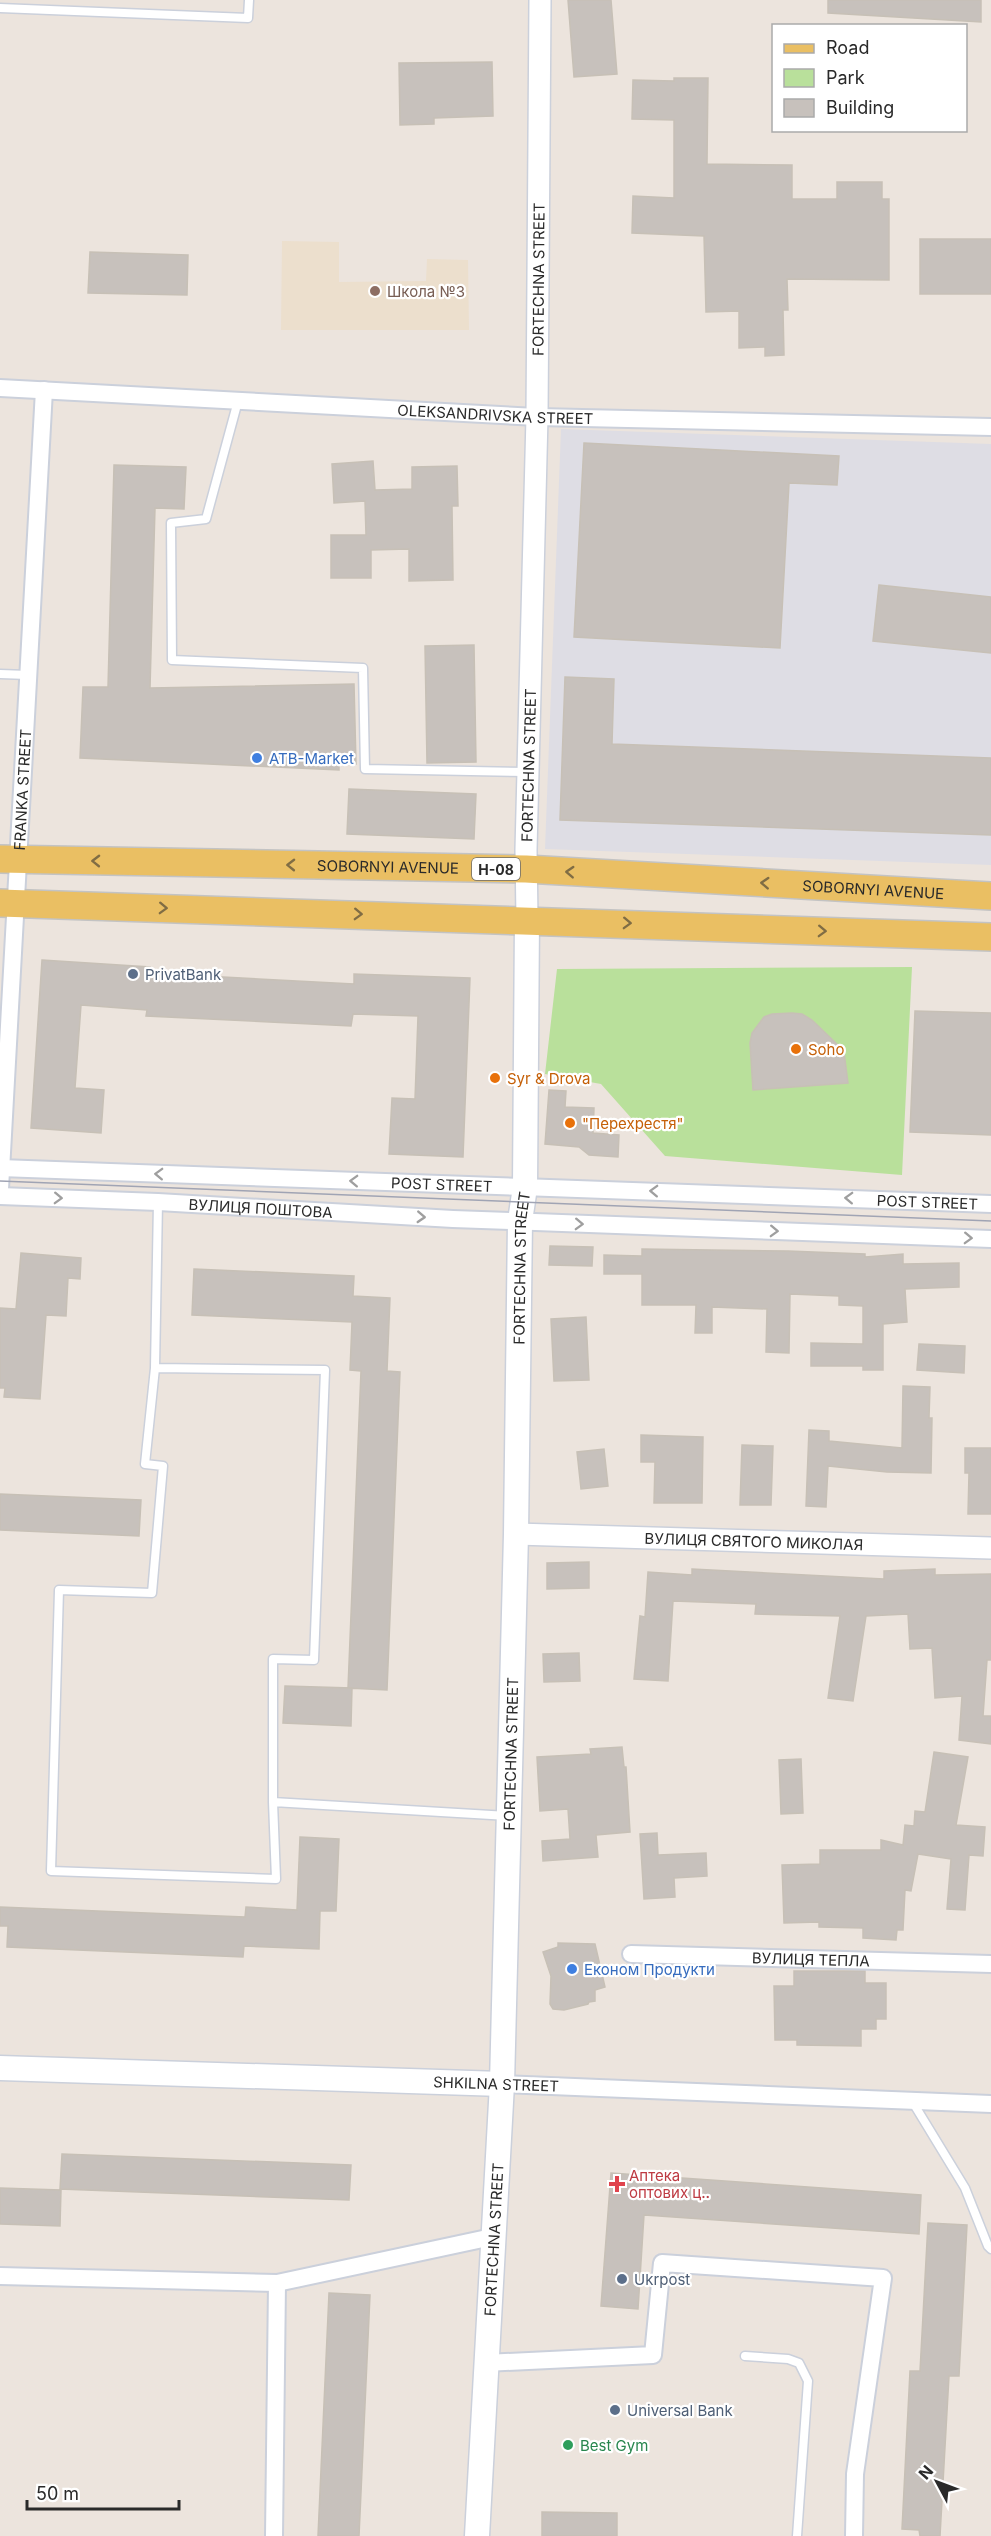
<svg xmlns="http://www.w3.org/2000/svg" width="991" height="2536" viewBox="0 0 991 2536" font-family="Inter,sans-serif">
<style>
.industrial{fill:#dedde4}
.education{fill:#ecdfcd}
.green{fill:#b9e09b}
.building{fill:#c7c1bc;stroke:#c7c0b6;stroke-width:1.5}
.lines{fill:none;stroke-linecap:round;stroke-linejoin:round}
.service-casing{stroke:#cbd0db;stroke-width:11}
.minor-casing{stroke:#cbd0db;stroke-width:20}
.tertiary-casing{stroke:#cbd0db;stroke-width:24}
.secondary-casing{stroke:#cbd0db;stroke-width:27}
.primary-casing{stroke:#c3c3c3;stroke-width:30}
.service{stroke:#fff;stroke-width:8}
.minor{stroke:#fff;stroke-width:16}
.tertiary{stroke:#fff;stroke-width:21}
.secondary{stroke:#fff;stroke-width:24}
.primary{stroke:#eabf63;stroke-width:27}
.tram{stroke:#a0a4b4;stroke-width:1.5}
.oneway{stroke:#806d44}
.oneway2{stroke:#9f9f9f}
.education-dot{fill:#8d6e63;stroke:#fff;stroke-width:2}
.shop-dot{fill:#3f7fe0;stroke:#fff;stroke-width:2}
.service-dot{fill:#5c6f8a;stroke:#fff;stroke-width:2}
.food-dot{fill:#e8710a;stroke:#fff;stroke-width:2}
.health-dot{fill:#e0444e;stroke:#fff;stroke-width:2}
.leisure-dot{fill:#2e9e5b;stroke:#fff;stroke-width:2}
.labels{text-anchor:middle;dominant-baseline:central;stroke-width:4.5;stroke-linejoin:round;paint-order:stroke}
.shield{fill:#fff;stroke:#6a6a6a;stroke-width:1.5}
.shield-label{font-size:14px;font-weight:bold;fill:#2a2a2a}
.street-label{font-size:15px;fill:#2a2a2a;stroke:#fff}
.education-label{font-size:15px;fill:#785e54;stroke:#fff;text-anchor:start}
.shop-label{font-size:15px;fill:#366cbe;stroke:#fff;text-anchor:start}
.service-label{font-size:15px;fill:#4e5e75;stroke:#fff;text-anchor:start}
.food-label{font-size:15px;fill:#c56008;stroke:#fff;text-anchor:start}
.health-label{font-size:15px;fill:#be3a42;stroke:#fff;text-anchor:start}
.leisure-label{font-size:15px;fill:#27864d;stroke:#fff;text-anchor:start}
</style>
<rect width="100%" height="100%" fill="#ece4dd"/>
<!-- industrial -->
<path class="industrial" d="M561 429 991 444V865L545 849Z"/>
<!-- education -->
<path class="education" d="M282 241 339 242V282L426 281 427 259 468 260 469 330H281Z"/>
<!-- green -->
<path class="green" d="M912 967 902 1175 665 1156 601 1084 545 1074 557 969Z"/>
<!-- building -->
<path class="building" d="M568 0H611L617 74 574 77Z
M828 0H981V22L828 13Z
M492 62 493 116 434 118V124L400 125 399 63Z
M674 78H708L707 164 792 165V199H837V182H882V199H889V280L787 279 788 310H783L784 355 765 356V347L739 348V311L706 312 704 236 632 233 633 196 674 198V120L632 119 633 80 674 81Z
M920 239H991V294H920Z
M90 252 188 255 187 295 88 293Z
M584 443 839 456 837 485 789 483 780 648 574 637Z
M373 461 375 490 412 489V467L457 466 458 506H452L453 580 409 581V549L371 550V578H331V535H366L365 501 334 503 332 464Z
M114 465 186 467 184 509 155 508 150 688 354 684 356 764 339 765V770L80 758 83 687H108Z
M879 585 991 597V653L873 641Z
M474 645 476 762 427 763 425 646Z
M565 677 614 679 612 744 991 758V835L560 820Z
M349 789 476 794 474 839 347 834Z
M42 960 150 967 148 973 354 984V974L470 978 463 1157 389 1154 392 1098 415 1099 418 1016 353 1014 351 1026 146 1016 147 1010 81 1005 75 1088 104 1090 101 1133 31 1128Z
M915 1011 991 1013V1135L910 1132Z
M792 1013 802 1014 812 1020 839 1046 844 1052 848 1083 753 1090 750 1043 752 1033 764 1017 772 1014Z
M549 1090 566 1091 565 1107 594 1108 593 1133 619 1135 618 1157 589 1155 579 1147 545 1144Z
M550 1246 593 1247 592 1266 549 1265Z
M642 1249 788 1251 865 1254V1257L903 1254V1264L959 1263V1287L905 1289 907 1322 883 1324V1370H863V1366H811V1343L863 1344V1306L839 1305V1296L790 1294 789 1353 766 1352 767 1309 712 1307V1333H695L696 1305H642V1274H604V1255L642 1256Z
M21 1253 81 1258 80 1279 68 1278 66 1316 46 1315 40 1399 4 1397 5 1388H0V1308L16 1309Z
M194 1269 354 1276 353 1296 390 1298 387 1371 400 1372 387 1690 348 1688 361 1371 350 1370 352 1322 192 1315Z
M586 1317 589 1380 554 1381 551 1319Z
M919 1344 965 1346 964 1373 917 1370Z
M903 1386 930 1387 929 1418H932L931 1473 887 1472 828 1466 826 1507 806 1506 809 1430 829 1431V1441L902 1448Z
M641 1435 703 1437 702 1503H654L655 1462H641Z
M742 1445 773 1446 771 1505H740Z
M965 1448H991V1514H968L969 1473H965Z
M604 1449 608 1486 581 1489 577 1452Z
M0 1494 141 1500 139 1536 0 1530Z
M589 1562V1588L547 1589V1563Z
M692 1569 884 1579V1571L935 1569V1575L991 1574V1660H987L983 1716H991V1744L959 1740 962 1696 935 1698 932 1648 910 1649 908 1614 866 1616 853 1701 828 1698 840 1616 755 1614 756 1604 673 1601 668 1681 634 1679 640 1616 645 1617 648 1572 692 1575Z
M579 1653 580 1681 544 1682 543 1654Z
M285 1686 352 1688 351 1726 283 1723Z
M622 1747 624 1767H626L630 1832 596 1835 598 1857 543 1861 542 1841 570 1839 568 1809 540 1811 537 1757 591 1754 590 1749Z
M934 1752 968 1757 956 1825 985 1827 983 1856 969 1855 965 1910 947 1909 951 1859 918 1854 911 1891 905 1890 903 1930H897L896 1940 863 1938V1928L819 1927V1922L784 1923 782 1865 820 1864V1850H881V1840L903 1845 905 1825 914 1826 915 1811 925 1812Z
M801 1759 803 1813 781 1814 779 1760Z
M657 1833 658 1855 706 1853 707 1876 674 1878 675 1897 644 1899 640 1834Z
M300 1837 339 1839 336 1911H320L319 1949 244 1946 243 1957 7 1947 8 1926H0V1907L245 1917 246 1907 297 1910Z
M558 1943 595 1944 605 1987 595 1990V2001L589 2002 588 2004 564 2010 553 2009 550 2004 551 1976 543 1952 558 1947Z
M794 1971H865V1983H886V2019H876V2029H861V2046L797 2045V2040H775L774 1986H794Z
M62 2154 351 2165 349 2200 60 2189Z
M611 2173 921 2195 919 2234 644 2215 638 2309 601 2306Z
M0 2188 61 2190 60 2226 0 2224Z
M928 2223 967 2225 959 2376H949L940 2536H920L919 2530 902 2529 910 2371H920Z
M329 2293 370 2295 359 2536H318Z
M542 2512 617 2513V2536H542Z"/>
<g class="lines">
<!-- service casing -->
<g class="service-casing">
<path id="service" d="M0 8 248 18 249 0
M238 401 206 519 171 523 172 660 363 668 365 769 528 772
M0 674 28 675
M155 1368 158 1202
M273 1802V1659L314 1660 325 1370 155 1368 145 1464 163 1466 152 1593 59 1590 51 1871 276 1879 273 1802 508 1816
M912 2101 965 2188 988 2246 991 2249
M745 2356 788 2359 799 2363 808 2381 797 2536"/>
</g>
<!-- minor casing -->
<g class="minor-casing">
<g id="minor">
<path id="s1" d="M0 388 537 417 991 427"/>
<path id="s2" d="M0 1168 991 1204"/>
<path id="s3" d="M0 1189 44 390"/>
<path id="s4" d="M0 1196 158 1202 453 1219 991 1239"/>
<path id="s5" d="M631 1954 991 1964"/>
<path d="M502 2084 991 2104"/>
<path d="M0 2276 277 2283 492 2237"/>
<path d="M485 2363 653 2355 662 2263 883 2278 855 2474 854 2536"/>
<path d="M274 2536 277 2283"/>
</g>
</g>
<!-- tertiary casing -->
<g class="tertiary-casing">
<g id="tertiary">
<path id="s6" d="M527 919 526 850 537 417 540 0"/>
<path id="s7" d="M516 1534 991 1548"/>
</g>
</g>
<!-- secondary casing -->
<g class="secondary-casing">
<g id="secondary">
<path d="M0 2068 502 2084"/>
<path id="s8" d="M477 2536 502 2084 516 1534 520 1221 525 1187 527 919"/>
</g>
</g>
<!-- primary casing -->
<g class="primary-casing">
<g id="primary">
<path id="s9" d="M0 859 526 869 991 896"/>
<path d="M0 903 991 937"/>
</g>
</g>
<!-- service -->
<use href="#service" class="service"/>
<!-- minor -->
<use href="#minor" class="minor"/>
<!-- tertiary -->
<use href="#tertiary" class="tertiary"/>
<!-- secondary -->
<use href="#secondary" class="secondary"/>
<!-- primary -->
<use href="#primary" class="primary"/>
<!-- tram -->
<path class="tram" d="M0 1181 991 1221"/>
</g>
<!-- one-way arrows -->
<defs><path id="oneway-chevron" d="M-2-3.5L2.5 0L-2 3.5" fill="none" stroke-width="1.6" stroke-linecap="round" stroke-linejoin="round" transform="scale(1.5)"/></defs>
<g class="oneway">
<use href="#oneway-chevron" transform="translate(96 861) rotate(-179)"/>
<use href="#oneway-chevron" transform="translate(291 865) rotate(-179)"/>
<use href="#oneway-chevron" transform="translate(570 872) rotate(-177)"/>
<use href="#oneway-chevron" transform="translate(765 883) rotate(-177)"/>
<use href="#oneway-chevron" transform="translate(163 908) rotate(2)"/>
<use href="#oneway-chevron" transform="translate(358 914) rotate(2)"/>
<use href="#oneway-chevron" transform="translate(627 923) rotate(2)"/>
<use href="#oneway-chevron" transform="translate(822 931) rotate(2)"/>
</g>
<g class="oneway2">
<use href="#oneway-chevron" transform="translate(159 1174) rotate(-178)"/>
<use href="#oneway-chevron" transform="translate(354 1181) rotate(-178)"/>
<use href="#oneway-chevron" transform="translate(654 1191) rotate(-178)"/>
<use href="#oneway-chevron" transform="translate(58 1198) rotate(2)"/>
<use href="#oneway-chevron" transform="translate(849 1198) rotate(-178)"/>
<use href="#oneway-chevron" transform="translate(421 1217) rotate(3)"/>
<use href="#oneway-chevron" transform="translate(579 1224) rotate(2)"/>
<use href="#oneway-chevron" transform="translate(774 1231) rotate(2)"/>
<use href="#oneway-chevron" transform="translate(968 1238) rotate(2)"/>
</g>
<!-- markers -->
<circle class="education-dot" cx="375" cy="291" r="6"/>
<g class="shop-dot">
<circle cx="257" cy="758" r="6"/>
<circle cx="572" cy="1969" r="6"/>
</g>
<g class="service-dot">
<circle cx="133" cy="974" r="6"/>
<circle cx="622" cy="2279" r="6"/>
<circle cx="615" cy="2410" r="6"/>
</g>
<g class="food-dot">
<circle cx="796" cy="1049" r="6"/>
<circle cx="495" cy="1078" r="6"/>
<circle cx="570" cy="1123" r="6"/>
</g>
<path class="health-dot" d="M614 2175h6v6h6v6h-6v6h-6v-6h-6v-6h6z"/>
<circle class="leisure-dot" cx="568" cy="2445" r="6"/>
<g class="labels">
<!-- shield labels -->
<rect class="shield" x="472" y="858" width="48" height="22" rx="4.5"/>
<g class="shield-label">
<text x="496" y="869">Н-08</text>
</g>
<!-- street labels -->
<g class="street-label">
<text stroke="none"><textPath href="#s6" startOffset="640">FORTECHNA STREET</textPath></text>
<text stroke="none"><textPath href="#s1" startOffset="496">OLEKSANDRIVSKA STREET</textPath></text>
<text stroke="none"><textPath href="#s6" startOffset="154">FORTECHNA STREET</textPath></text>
<text stroke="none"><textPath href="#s3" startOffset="400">FRANKA STREET</textPath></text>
<text stroke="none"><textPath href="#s9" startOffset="388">SOBORNYI AVENUE</textPath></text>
<text stroke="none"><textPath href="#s9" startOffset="874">SOBORNYI AVENUE</textPath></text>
<text stroke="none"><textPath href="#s2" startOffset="442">POST STREET</textPath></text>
<text stroke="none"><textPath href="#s2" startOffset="928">POST STREET</textPath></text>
<text stroke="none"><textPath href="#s4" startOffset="261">ВУЛИЦЯ ПОШТОВА</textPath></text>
<text stroke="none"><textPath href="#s8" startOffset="1269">FORTECHNA STREET</textPath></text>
<text stroke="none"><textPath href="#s7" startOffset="238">ВУЛИЦЯ СВЯТОГО МИКОЛАЯ</textPath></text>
<text stroke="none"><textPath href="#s8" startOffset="783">FORTECHNA STREET</textPath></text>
<text stroke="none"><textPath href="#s5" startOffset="180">ВУЛИЦЯ ТЕПЛА</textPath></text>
<text transform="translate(496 2084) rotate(2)">SHKILNA STREET</text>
<text stroke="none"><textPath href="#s8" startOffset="297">FORTECHNA STREET</textPath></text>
</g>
<!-- education labels -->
<g class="education-label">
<text x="387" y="291">Школа №3</text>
</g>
<!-- shop labels -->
<g class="shop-label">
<text x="269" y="758">ATB-Market</text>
<text x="584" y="1969">Економ Продукти</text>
</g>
<!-- service labels -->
<g class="service-label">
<text x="145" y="974">PrivatBank</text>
<text x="634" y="2279">Ukrpost</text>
<text x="627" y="2410">Universal Bank</text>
</g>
<!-- food labels -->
<g class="food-label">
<text x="808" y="1049">Soho</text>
<text x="507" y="1078">Syr &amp; Drova</text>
<text x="582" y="1123">"Перехрестя"</text>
</g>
<!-- health labels -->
<g class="health-label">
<text x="629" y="2175">Аптека<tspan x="629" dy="17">оптових ц‥</tspan></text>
</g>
<!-- leisure labels -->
<g class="leisure-label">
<text x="580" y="2445">Best Gym</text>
</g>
</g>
<!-- legend -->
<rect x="772" y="24" width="195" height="108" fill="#ffffff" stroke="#aaaaaa" stroke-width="1.5"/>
<rect x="784" y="44" width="30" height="9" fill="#eabf63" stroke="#aaaaaa" stroke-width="1.5"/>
<text x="826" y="54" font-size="18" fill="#2a2a2a">Road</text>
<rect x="784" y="69" width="30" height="18" fill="#b9e09b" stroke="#aaaaaa" stroke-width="1.5"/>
<text x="826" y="84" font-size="18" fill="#2a2a2a">Park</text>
<rect x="784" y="99" width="30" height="18" fill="#c7c1bc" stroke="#aaaaaa" stroke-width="1.5"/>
<text x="826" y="114" font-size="18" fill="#2a2a2a">Building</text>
<!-- north arrow -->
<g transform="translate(937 2482) rotate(311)" stroke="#ffffff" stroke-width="4.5" paint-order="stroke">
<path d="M0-4.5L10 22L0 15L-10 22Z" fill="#2a2a2a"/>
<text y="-9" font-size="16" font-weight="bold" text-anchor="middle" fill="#2a2a2a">N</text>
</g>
<!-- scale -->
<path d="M27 2500v9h152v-9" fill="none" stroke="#2a2a2a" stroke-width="3"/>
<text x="36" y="2500" font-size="18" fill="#2a2a2a" stroke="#ffffff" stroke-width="4.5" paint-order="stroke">50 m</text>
</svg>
